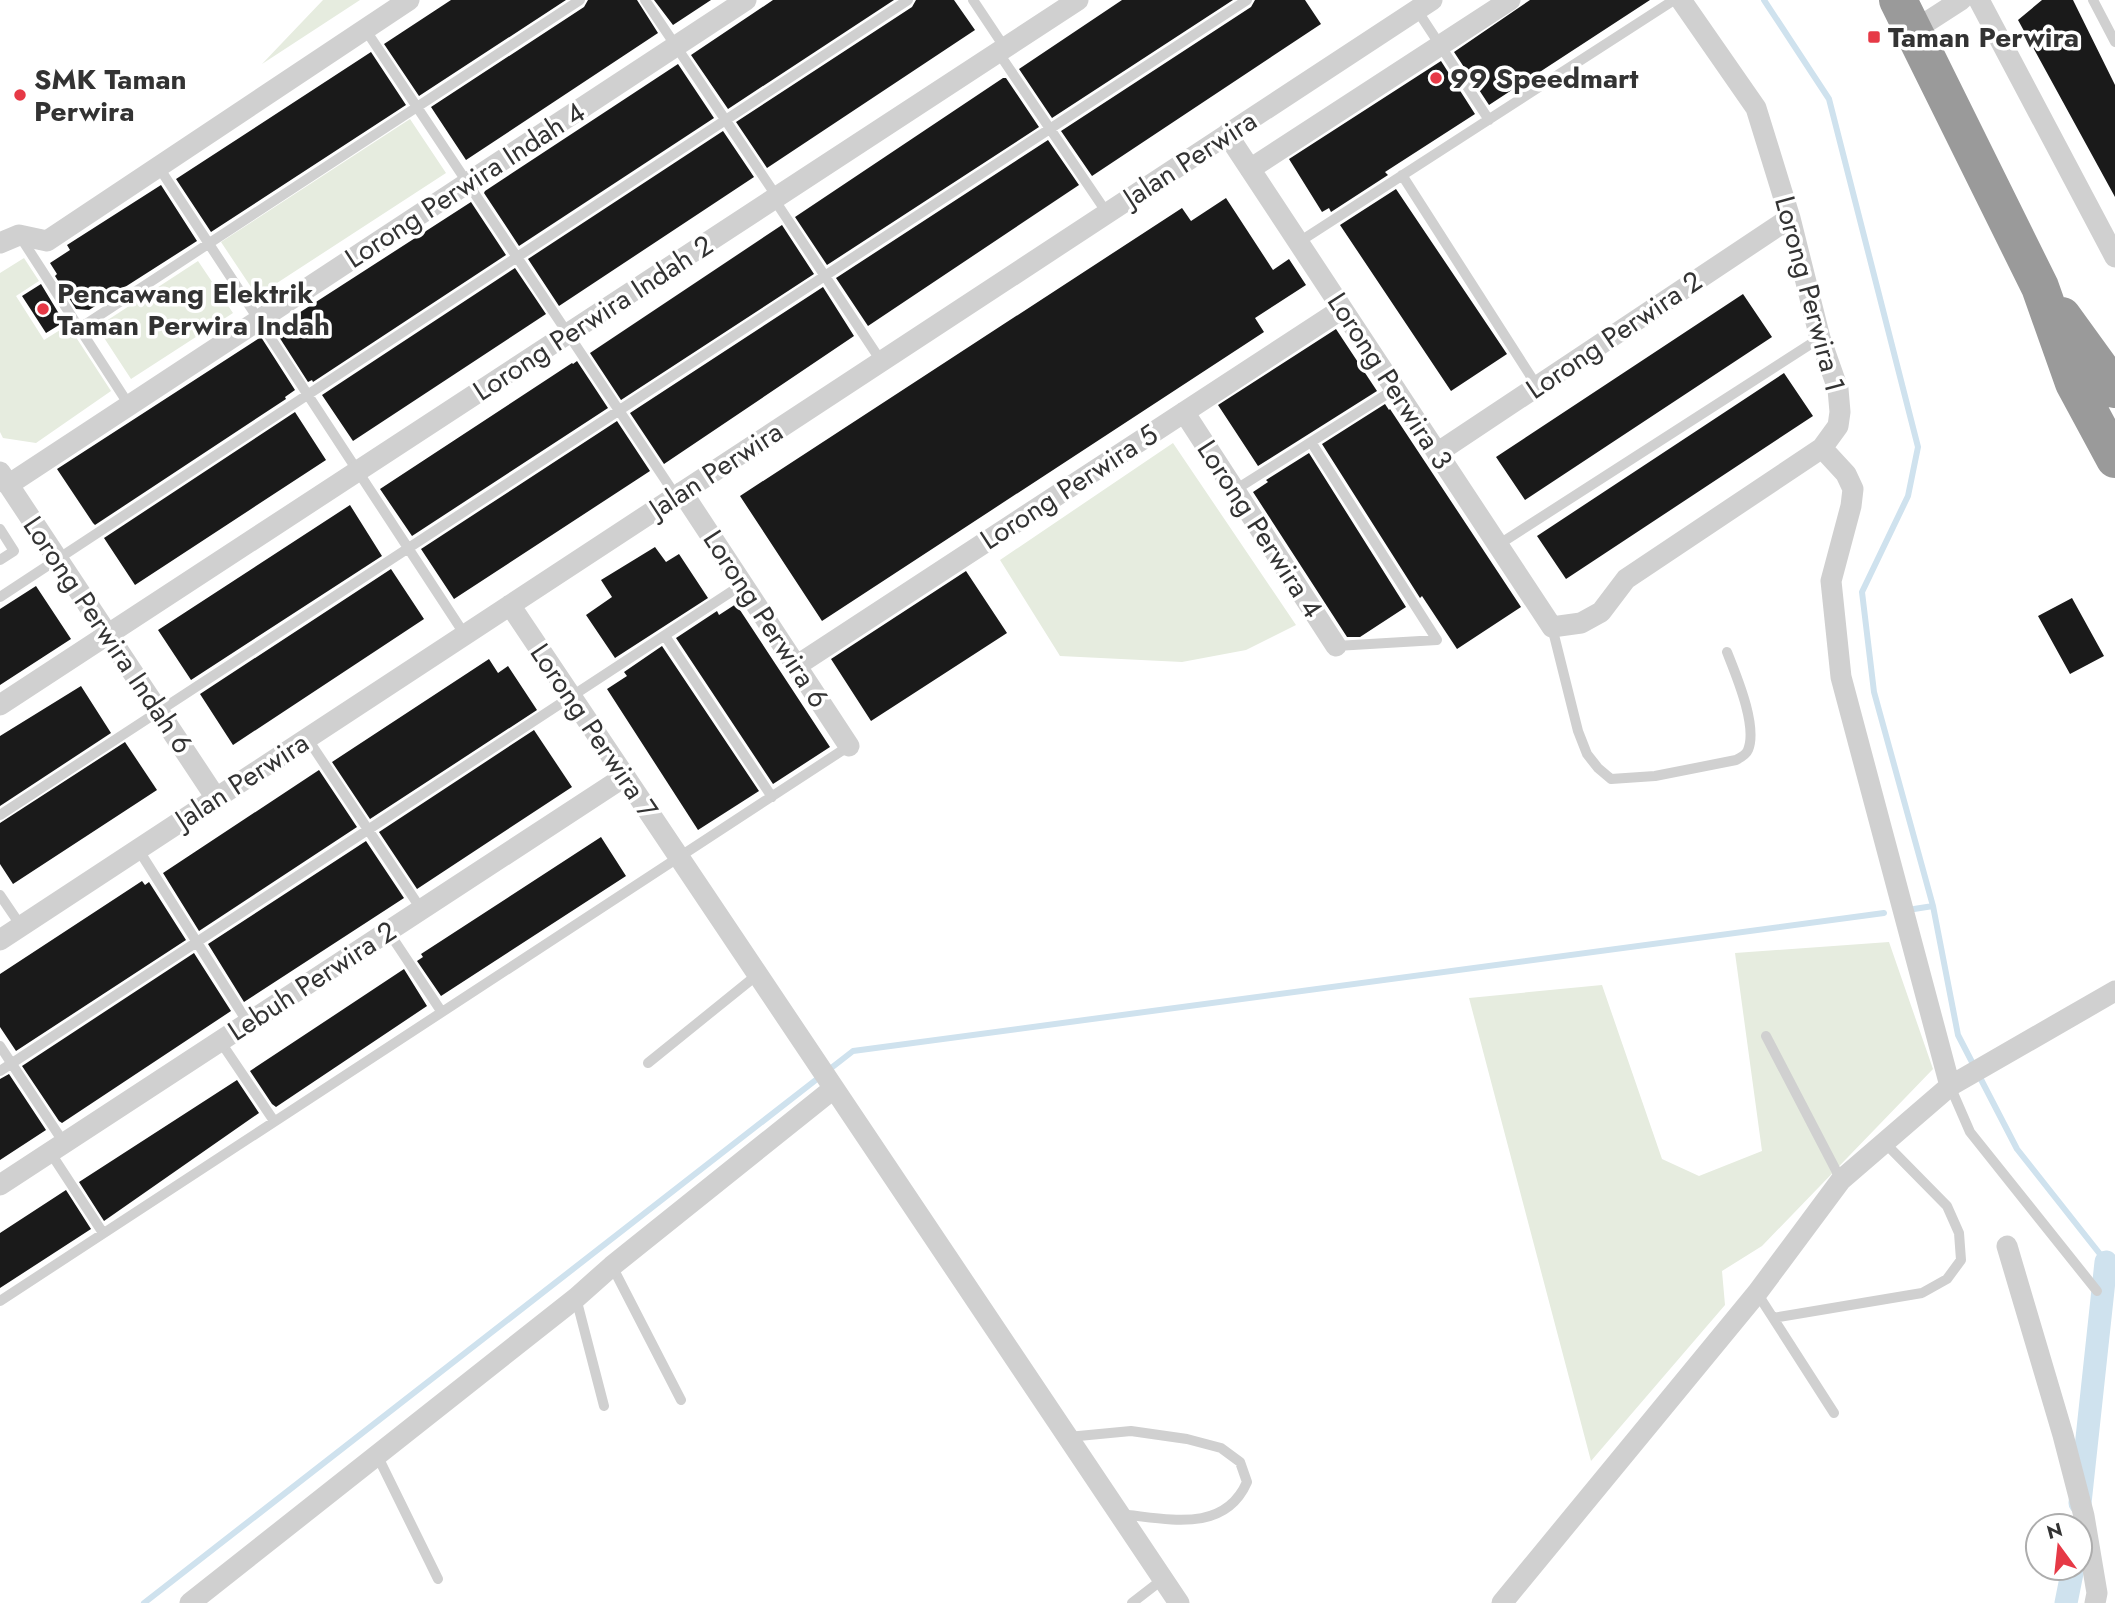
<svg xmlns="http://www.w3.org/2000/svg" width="2115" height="1603" viewBox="0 0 2115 1603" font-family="Jost,sans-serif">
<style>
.green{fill:#e6ecdf}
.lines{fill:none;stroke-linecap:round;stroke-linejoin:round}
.stream{stroke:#cfe2ee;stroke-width:6}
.canal{stroke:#cfe2ee;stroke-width:23}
.building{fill:#1a1a1a}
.lane{stroke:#d0d0d0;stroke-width:10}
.street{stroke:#d0d0d0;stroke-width:21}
.highway{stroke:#9a9a9a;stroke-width:38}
.poi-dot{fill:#e63946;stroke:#fff;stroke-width:2.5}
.labels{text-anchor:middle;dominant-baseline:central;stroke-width:7;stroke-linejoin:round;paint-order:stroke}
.poi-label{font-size:28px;font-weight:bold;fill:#333;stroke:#fff;text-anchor:start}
.street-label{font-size:28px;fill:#333;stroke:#fff}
</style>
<rect width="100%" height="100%" fill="#fff"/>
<!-- green -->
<path class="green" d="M323 0H360L262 64Z
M410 119 446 173 257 296 221 242Z
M24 258 39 281 16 296 44 340 68 325 111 391 36 443 3 438 0 432V273Z
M198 261 233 313 131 379 97 327Z
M1173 443 1296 625 1246 650 1182 662 1060 656 1000 560Z
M1889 942 1933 1069 1762 1246 1722 1271 1725 1305 1591 1461 1469 998 1602 985 1662 1159 1699 1176 1762 1151 1735 953Z"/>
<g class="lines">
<!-- stream -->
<path class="stream" d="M1764 0 1829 99 1918 447 1908 496 1862 592 1874 692 1933 906 1958 1035 2017 1149 2115 1273
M1914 909 1933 906
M144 1603 853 1051 1884 913"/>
<!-- canal -->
<path class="canal" d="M2080 1503 2106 1262
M2066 1603 2073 1568"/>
</g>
<!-- building -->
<path class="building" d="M451 0H566L419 96 384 44Z
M588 0H637L658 33 466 160 431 107 584 7Z
M654 0H711L673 25Z
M773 0H894L728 109 691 55Z
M916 0H954L975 30 767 168 736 122 912 7Z
M1122 0H1233L1052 118 1019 69Z
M1255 0H1305L1321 24 1092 176 1061 131 1251 7Z
M1530 0H1650L1489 105 1454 52Z
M2042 0H2073L2115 85V197L2018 20Z
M371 52 406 105 211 232 176 179Z
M1441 61 1475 114 1385 172 1388 175 1331 212 1329 208 1322 212 1289 159Z
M678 64 714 118 519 246 484 193 485 191Z
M1003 78H1006L1039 127 827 265 795 217Z
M723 131 754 177 559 306 528 259Z
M1048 140 1079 185 868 326 836 278Z
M161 185 197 241 89 310 76 309 55 276 57 274 50 263 70 250 67 245Z
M1396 189 1507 354 1451 391 1340 225Z
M1226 198 1273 270 1289 259 1306 285 1255 318 1264 332 822 621 740 496 1182 208 1191 221Z
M471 202 506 255 313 382 312 380 308 382 274 329Z
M782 225 814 274 621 400 590 353Z
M515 268 546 314 353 441 322 395Z
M41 284 64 322 46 333 22 296Z
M823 287 854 336 664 464 630 413Z
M1743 294 1772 337 1525 500 1496 457Z
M1336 329 1377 391 1258 466 1218 405Z
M261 337 295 390 285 397 286 399 95 525 93 523 57 469Z
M577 361 608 408 412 536 380 489 572 363 573 364Z
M1784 373 1813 416 1566 579 1537 536Z
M1385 404 1389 410 1390 409 1521 607 1457 649 1422 596 1420 598 1322 444Z
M295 412 326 460 135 585 104 538Z
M617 421 650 471 454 599 421 549Z
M1309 453 1406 607 1360 637H1347L1253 492 1268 482 1266 480Z
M350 505 382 556 191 680 158 630Z
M655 547 666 562 679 554 708 598 615 658 586 615 612 597 601 580Z
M391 569 424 619 233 745 200 694Z
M966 571 1007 633 871 721 831 659Z
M36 586 71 639 0 685V609Z
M2072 598 2104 656 2070 674 2038 616Z
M736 604 830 747 773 784 676 638 717 611 719 615Z
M662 646 759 791 698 830 607 689 627 676 624 672Z
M489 659 498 673 508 666 537 710 370 819 332 762Z
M81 686 111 733 0 806V736Z
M534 730 572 787 417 889 379 832Z
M125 742 157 790 13 884 0 864V823Z
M319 770 357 827 199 931 163 873Z
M601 837 626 876 441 996 417 961 423 957 421 954Z
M366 841 404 898 244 1002 208 944Z
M142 881 145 885 149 882 186 940 16 1051 0 1027V974Z
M194 953 231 1011 62 1123 59 1121 22 1066Z
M404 969 427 1006 276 1107 272 1104 250 1071Z
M9 1074 46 1130 0 1160V1079Z
M237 1080 259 1113 104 1221 79 1182Z
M66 1190 91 1229 0 1288V1233Z"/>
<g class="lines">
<!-- lane -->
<path class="lane" d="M645 0 777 197
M973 0 1005 48
M2093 0 2115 42
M1417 10 1489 120
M365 29 676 496
M998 52 1107 213
M158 166 465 635
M1402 175 1537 386
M774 199 881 361
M21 238 129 405
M1299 242 1674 0
M80 328 580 0
M1311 442 1437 640 1336 646
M1235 490 1395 389
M0 529 14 551 0 560
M1498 545 1820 338
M0 597 908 0
M1552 627 1578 731 1587 754 1598 768 1611 779 1655 776 1736 760C1740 758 1746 755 1748 750 1758 726 1736 675 1727 652
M665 636 772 797
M307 738 421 909
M0 815 1247 0
M138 849 248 1023
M0 895 21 926
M388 931 441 1011
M1766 1036 1841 1180
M220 1041 274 1121
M0 1046 64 1143
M648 1063 757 975
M0 1071 743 584
M1950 1086 1970 1132 2097 1291
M50 1152 103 1233
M612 1266 681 1400
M1757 1293 1834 1413
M576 1298 604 1406
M0 1301 849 746
M1773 1318 1922 1293 1947 1279 1961 1260 1959 1233 1947 1206 1884 1142
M1068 1437 1131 1431 1187 1439 1221 1448 1240 1462 1247 1482C1224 1535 1165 1518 1119 1514
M377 1455 438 1579
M1132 1603 1163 1579"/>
<!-- street -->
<path class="street" d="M1979 0 2115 257
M1913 31 1961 0
M1227 134 1552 627 1581 623 1601 612 1626 579 1822 448 1838 426 1840 412 1838 389 1820 338 1790 218 1756 108 1681 0
M1250 169 1510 0
M0 243 19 235 47 241 409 0
M1184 412 1336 646
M1822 448 1846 474 1853 489 1851 506 1831 581 1841 677 1950 1086
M1437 453 1790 218
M0 472 216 798
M8 485 746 0
M682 492 849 746
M510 605 1179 1603
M796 666 1342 309
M0 705 1078 0
M0 940 1432 0
M0 1185 624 777
M2007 1246 2063 1435 2084 1516 2097 1593 2095 1603
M190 1603 576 1298 612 1266 833 1089
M1502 1603 1757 1293 1841 1180 1950 1086 2115 991"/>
<!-- highway -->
<path class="highway" d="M1898 0 2040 287 2074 383 2115 459
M2062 316 2115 389"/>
</g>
<!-- markers -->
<g class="poi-dot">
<rect x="1867" y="30" width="14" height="14" rx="3.5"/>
<circle cx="1436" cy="78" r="7"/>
<circle cx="20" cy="95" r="7"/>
<circle cx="43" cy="309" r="7"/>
</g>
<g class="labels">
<!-- poi labels -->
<g class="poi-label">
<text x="1888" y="37">Taman Perwira</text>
<text x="1450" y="78">99 Speedmart</text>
<text x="34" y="79">SMK Taman<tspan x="34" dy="32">Perwira</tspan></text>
<text x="57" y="293">Pencawang Elektrik<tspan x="57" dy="32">Taman Perwira Indah</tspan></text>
</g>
<!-- street labels -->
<g class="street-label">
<text transform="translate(1190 159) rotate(-33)">Jalan Perwira</text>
<text transform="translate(465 185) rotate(-33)">Lorong Perwira Indah 4</text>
<text transform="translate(1810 294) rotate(75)">Lorong Perwira 1</text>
<text transform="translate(593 318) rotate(-33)">Lorong Perwira Indah 2</text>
<text transform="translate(1614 335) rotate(-34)">Lorong Perwira 2</text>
<text transform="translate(1390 381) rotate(57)">Lorong Perwira 3</text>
<text transform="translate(716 470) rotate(-33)">Jalan Perwira</text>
<text transform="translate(1069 487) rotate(-33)">Lorong Perwira 5</text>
<text transform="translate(1260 529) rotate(57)">Lorong Perwira 4</text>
<text transform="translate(766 619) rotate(57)">Lorong Perwira 6</text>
<text transform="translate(108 635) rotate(56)">Lorong Perwira Indah 6</text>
<text transform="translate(594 731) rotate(56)">Lorong Perwira 7</text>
<text transform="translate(242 781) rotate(-33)">Jalan Perwira</text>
<text transform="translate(312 981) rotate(-33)">Lebuh Perwira 2</text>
</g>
</g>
<!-- north arrow -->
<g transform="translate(2059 1547) rotate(345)"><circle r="33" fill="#ffffff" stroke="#adadad" stroke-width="2"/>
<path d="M0-5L12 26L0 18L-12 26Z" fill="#e63946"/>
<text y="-10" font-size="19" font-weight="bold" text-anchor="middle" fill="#333333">N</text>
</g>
</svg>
